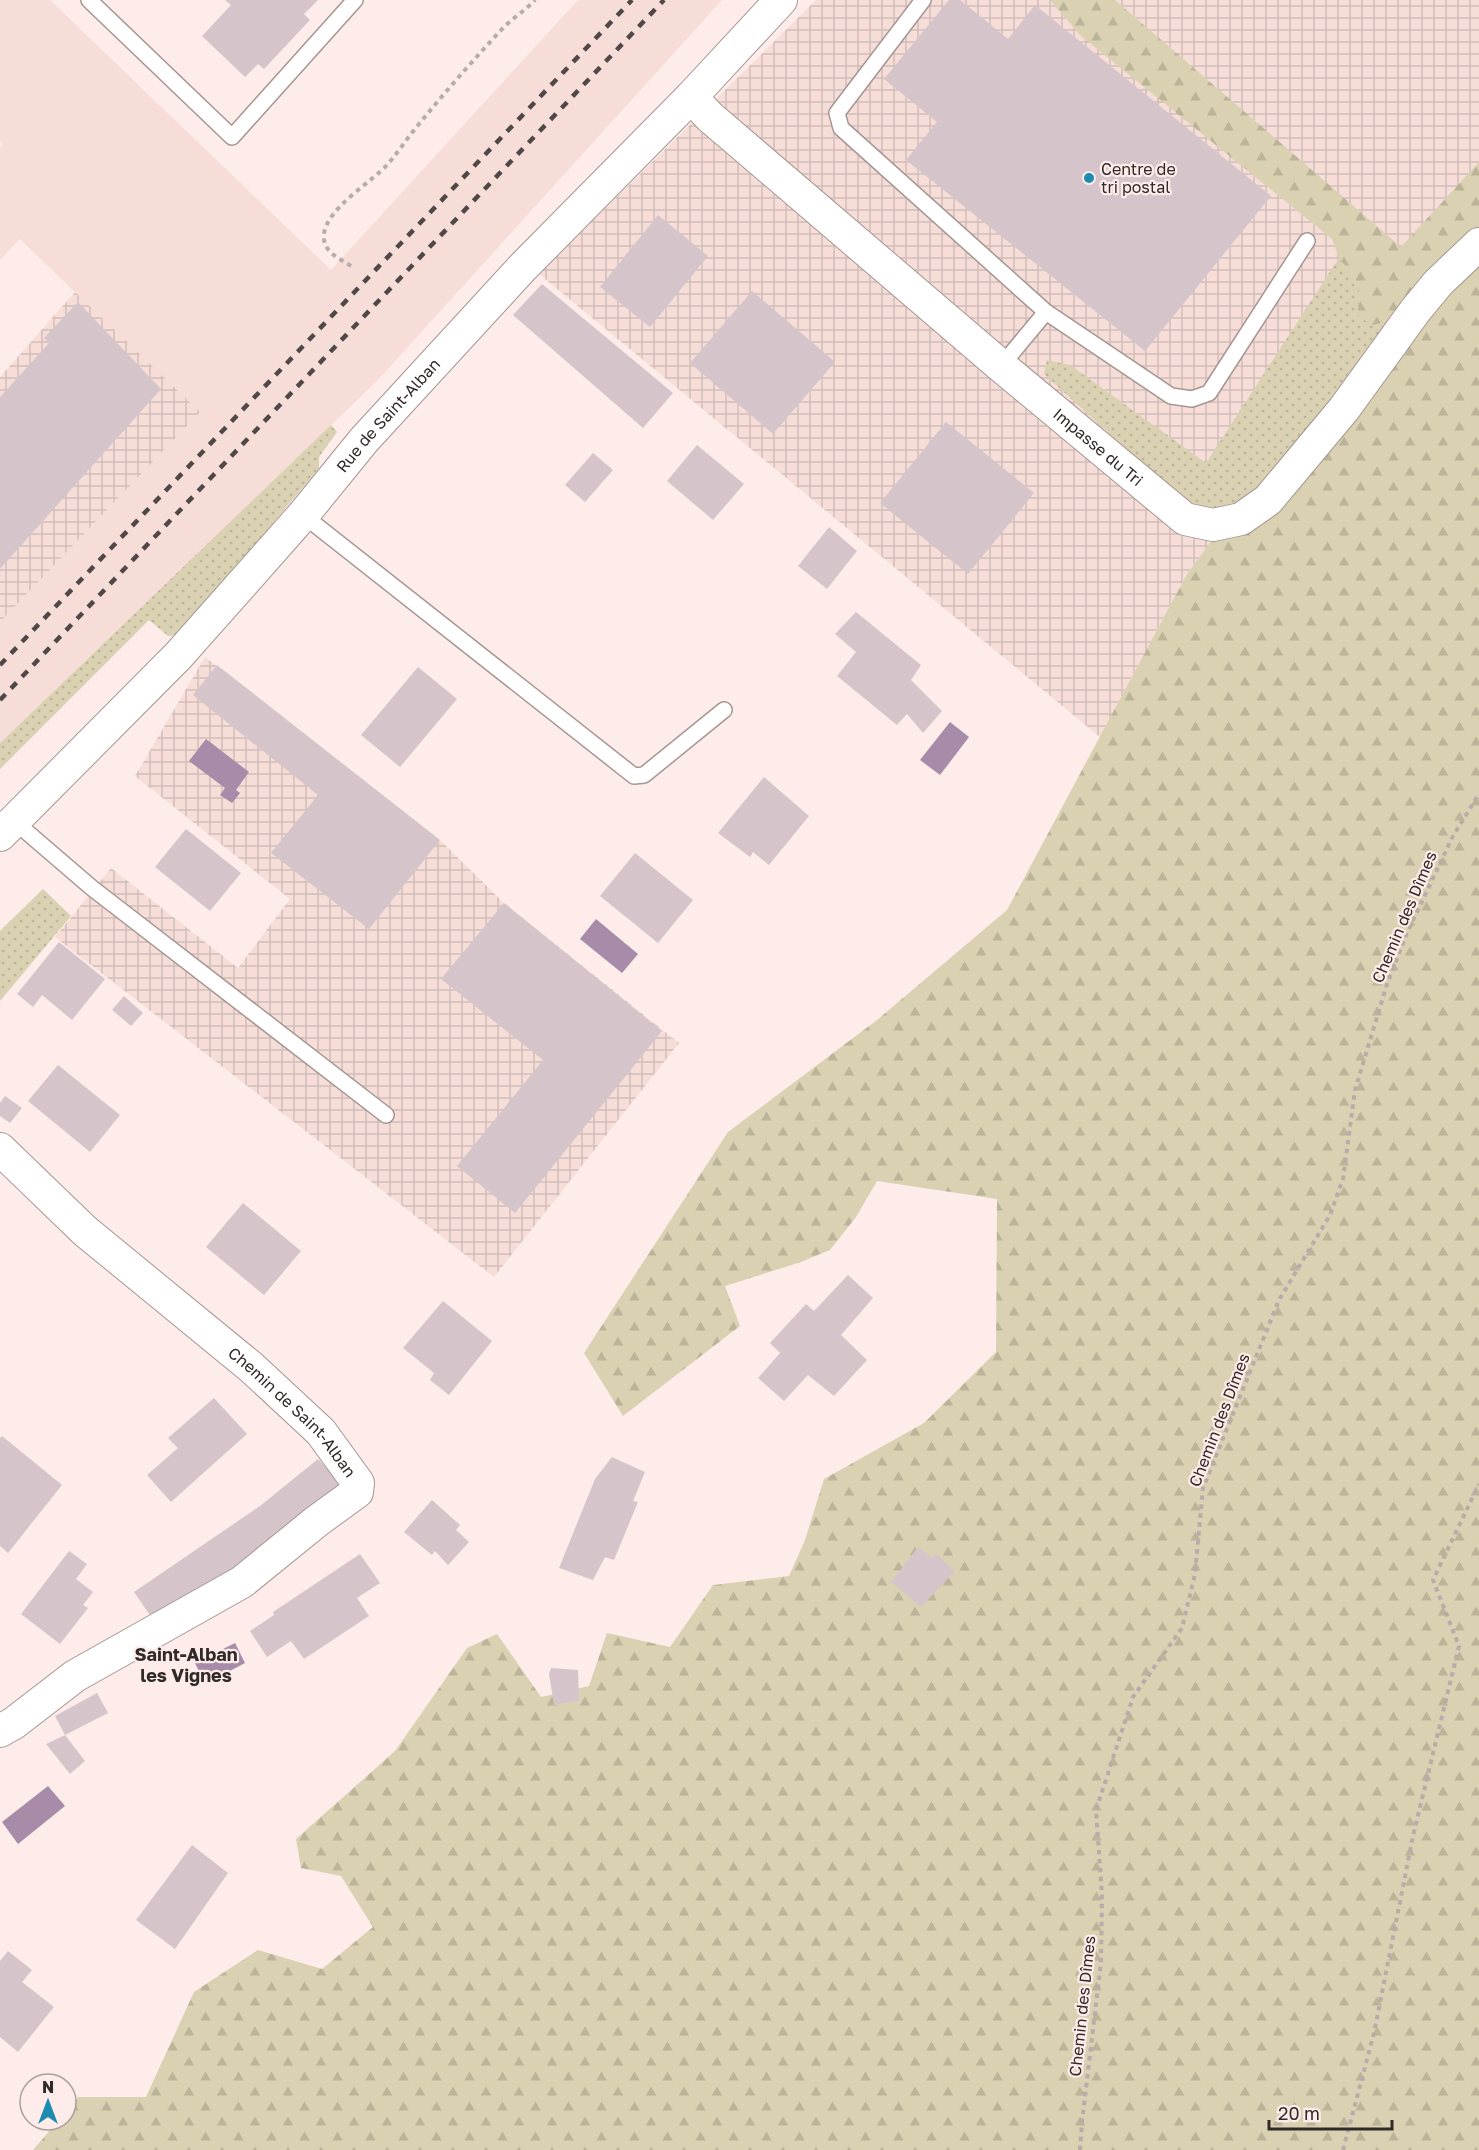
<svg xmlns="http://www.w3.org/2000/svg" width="1479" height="2150" viewBox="0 0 1479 2150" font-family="'Golos Text',sans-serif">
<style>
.built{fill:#f6ddd8}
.industrial{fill:url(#industrial-grid)}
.grass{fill:url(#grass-dots)}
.forest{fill:url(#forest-firs)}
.water{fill:#a78ba9}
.building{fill:#d5c5ca}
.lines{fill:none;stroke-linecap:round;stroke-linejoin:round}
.service-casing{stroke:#a59693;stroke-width:18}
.minor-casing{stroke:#a59693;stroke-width:34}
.path{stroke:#b9aba9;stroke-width:4;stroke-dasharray:4.5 4.5;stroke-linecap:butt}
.service{stroke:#fff;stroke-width:15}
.minor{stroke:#fff;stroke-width:32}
.rail{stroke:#504847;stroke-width:4.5;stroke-dasharray:8 8;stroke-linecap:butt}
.poi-dot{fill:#1d8cb1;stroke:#fdece9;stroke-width:2}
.labels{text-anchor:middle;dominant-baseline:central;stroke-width:4.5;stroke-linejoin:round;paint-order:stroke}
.poi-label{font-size:16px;fill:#302a29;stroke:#fdece9;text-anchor:start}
.street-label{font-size:16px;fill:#302a29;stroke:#fdece9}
.neighbourhood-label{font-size:18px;font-weight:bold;fill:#302a29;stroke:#fdece9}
</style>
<defs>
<pattern id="industrial-grid" width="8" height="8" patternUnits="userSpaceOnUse" patternTransform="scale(1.5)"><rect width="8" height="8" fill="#f6ddd8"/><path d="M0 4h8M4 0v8" fill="none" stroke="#d3beb9"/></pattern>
<pattern id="grass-dots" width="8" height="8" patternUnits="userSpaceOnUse" patternTransform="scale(1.5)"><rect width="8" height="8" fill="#dad1b2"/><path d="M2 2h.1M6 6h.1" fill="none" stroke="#bbb499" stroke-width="1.8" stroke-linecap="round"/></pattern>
<pattern id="forest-firs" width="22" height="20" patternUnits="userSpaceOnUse" patternTransform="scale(1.5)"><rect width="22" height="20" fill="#dad1b2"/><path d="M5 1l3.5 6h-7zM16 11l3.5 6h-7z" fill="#bbb499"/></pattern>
</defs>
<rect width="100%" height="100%" fill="#fdece9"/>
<!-- built -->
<path class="built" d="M0 0H50L331 270 578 0H722L377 381 0 743V622L199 412 20 239 0 260V148L3 144 0 141Z"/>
<!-- industrial -->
<path class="industrial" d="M816 0H1479V186L1272 433 1214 537 1187 574 1100 737 539 274Z
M75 292 200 412 0 622V377Z
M205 657 440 840 504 903 679 1043 494 1277 55 937 111 868 238 968 290 899 135 776Z"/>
<!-- grass -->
<path class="grass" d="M1339 258 1359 285 1393 321 1266 492 1225 510 1205 509 1185 502 1044 374 1047 360 1070 365 1206 463Z
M331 425 337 432 319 457V468L184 630 176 635 168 636 149 620 0 769V743Z
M43 889 71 916 0 1001V931Z"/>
<!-- forest -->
<path class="forest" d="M1050 0H1115L1401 247 1479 162V227L1429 277 1393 321 1371 325 1358 315 1359 285 1339 258 1332 239 1080 35Z
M1479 260V2150H33L59 2120H66V2111L78 2097H146L194 1992 258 1950 322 1969 373 1927 341 1876 301 1868 296 1839 395 1751 467 1648 497 1634 541 1697 589 1686 607 1633 670 1647 713 1585 789 1576 805 1540 824 1479 924 1423 996 1352 997 1199 877 1181 856 1217 830 1250 801 1262 725 1286 740 1326 623 1416 584 1353 728 1132 877 1020 1007 910 1187 574 1214 537Z"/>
<!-- water -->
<path class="water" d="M950 722 969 737 940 775 920 760Z
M206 739 249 772 236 790 240 793 232 803 220 795 225 788 189 761Z
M596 919 638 954 622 973 580 939Z
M235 1643 245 1663 205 1684 195 1663Z
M48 1786 65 1806 18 1844 2 1822Z"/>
<!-- building -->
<path class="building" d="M225 0H318L304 14 310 20 264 69 258 64 245 77 202 36 231 5Z
M949 0H960L1008 39 1035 5 1271 196 1145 351 906 160 937 122 884 79Z
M658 215 708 256 650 327 600 287Z
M542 284 673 393 643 428 513 315Z
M752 291 835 362 773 434 690 363Z
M78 302 161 389 0 569V397L49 343 44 338Z
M946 422 1034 493 968 574 880 503Z
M697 445 744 484 713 520 667 481Z
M593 453 613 470 585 502 565 485Z
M829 527 857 551 827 589 798 566Z
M856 612 921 665 911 680 942 711 923 733 907 714 897 725 837 676 856 652 835 634Z
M217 665 440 840 369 929 271 853 318 795 193 695Z
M418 667 457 699 400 767 361 735Z
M764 777 809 816 769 865 753 852 750 857 718 833Z
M186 829 241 873 210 911 155 867Z
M635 853 693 900 658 943 600 896Z
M504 903 662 1031 515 1213 457 1166 543 1060 441 979Z
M59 942 105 979 72 1020 42 995 33 1007 17 994Z
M124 996 143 1013 131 1026 112 1010Z
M58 1065 120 1115 90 1152 28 1101Z
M5 1096 22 1108 10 1123 0 1116V1103Z
M243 1203 301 1251 264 1295 206 1247Z
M848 1275 873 1298 841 1335 867 1360 834 1396 808 1375 784 1401 758 1378 780 1353 770 1343 806 1304 814 1311Z
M443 1301 492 1341 449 1395 430 1380 434 1373 403 1348Z
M214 1398 247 1434 171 1502 147 1475 178 1448 168 1438Z
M2 1436 62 1485 8 1553 0 1546V1438Z
M612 1457 645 1472 633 1501 638 1502 614 1560 605 1557 593 1580 559 1568 595 1479Z
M318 1459 346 1489 289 1535 154 1621 134 1592 260 1506Z
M432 1500 460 1525 456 1530 469 1542 448 1565 435 1551 432 1555 404 1532Z
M918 1547 932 1558 936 1554 955 1571 921 1607 891 1582Z
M69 1551 87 1564 76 1579 93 1592 83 1605 88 1608 60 1644 21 1614Z
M360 1554 380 1583 357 1598 369 1616 304 1659 291 1641 267 1657 250 1631 274 1615 273 1612Z
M551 1668 578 1670 579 1701 554 1705 549 1674Z
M97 1693 108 1713 65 1735 55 1716Z
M65 1735 85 1761 70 1774 46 1744Z
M192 1845 228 1873 175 1949 136 1920Z
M8 1951 32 1970 22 1982 54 2007 18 2052 0 2037V1961Z"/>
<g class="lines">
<!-- service casing -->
<g class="service-casing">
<path id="service" d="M89 0 232 137 355 0
M923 0 837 113 841 128 1046 312 1171 396 1192 399 1209 393 1307 241
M1001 366 1046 312
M303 515 634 776 644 775 724 710
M14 821 92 888 386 1115"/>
</g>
<!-- minor casing -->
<g class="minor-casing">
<g id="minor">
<path id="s1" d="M691 97 710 117 1001 366 1185 519 1213 525 1241 519 1268 500 1344 409 1415 311 1438 283 1479 244"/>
<path id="s2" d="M0 835 178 656 303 515 364 440 523 267 691 97 781 0"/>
<path id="s3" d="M0 1149 85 1231 251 1367 321 1432 358 1483 357 1492 317 1521 242 1582 75 1676 14 1723 0 1731"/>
</g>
</g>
<!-- path -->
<path class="path" d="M351 266C339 258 322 252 324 234 327 208 372 182 388 164 399 151 408 137 419 124 446 91 475 58 504 27 514 17 526 10 535 0
M1080 2150 1082 2122 1101 1962 1102 1895 1096 1810 1133 1697 1182 1628 1195 1574 1203 1488 1279 1300 1330 1215 1343 1179 1355 1090 1387 984 1407 933 1453 836 1479 794
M1343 2150 1374 2033 1413 1836 1459 1646 1433 1580 1479 1484"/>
<!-- service -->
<use href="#service" class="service"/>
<!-- minor -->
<use href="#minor" class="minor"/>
<!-- rail -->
<path class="rail" d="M0 665 632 0
M0 700 664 0"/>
</g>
<!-- markers -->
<circle class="poi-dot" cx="1089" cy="178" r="6"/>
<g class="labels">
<!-- poi labels -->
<g class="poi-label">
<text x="1101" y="169">Centre de<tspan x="1101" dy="18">tri postal</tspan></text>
</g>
<!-- street labels -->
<g class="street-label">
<text stroke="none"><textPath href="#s2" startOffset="572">Rue de Saint-Alban</textPath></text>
<text stroke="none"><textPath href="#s1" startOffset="537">Impasse du Tri</textPath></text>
<text transform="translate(1404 917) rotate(-67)">Chemin des Dîmes</text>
<text stroke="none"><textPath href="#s3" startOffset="394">Chemin de Saint-Alban</textPath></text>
<text transform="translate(1219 1420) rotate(-69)">Chemin des Dîmes</text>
<text transform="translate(1082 2006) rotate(-84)">Chemin des Dîmes</text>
</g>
<!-- neighbourhood labels -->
<g class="neighbourhood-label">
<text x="186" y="1654">Saint-Alban<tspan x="186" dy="21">les Vignes</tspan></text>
</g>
</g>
<!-- north arrow -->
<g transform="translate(48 2102)"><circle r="28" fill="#fdece9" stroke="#ab9e9c" stroke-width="1.5"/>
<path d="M0-4.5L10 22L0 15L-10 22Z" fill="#1d8cb1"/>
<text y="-9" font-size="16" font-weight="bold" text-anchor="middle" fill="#302a29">N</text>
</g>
<!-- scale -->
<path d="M1269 2120v9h123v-9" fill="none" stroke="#302a29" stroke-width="3"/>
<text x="1278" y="2120" font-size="18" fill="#302a29" stroke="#fdece9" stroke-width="4.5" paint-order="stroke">20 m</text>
</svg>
